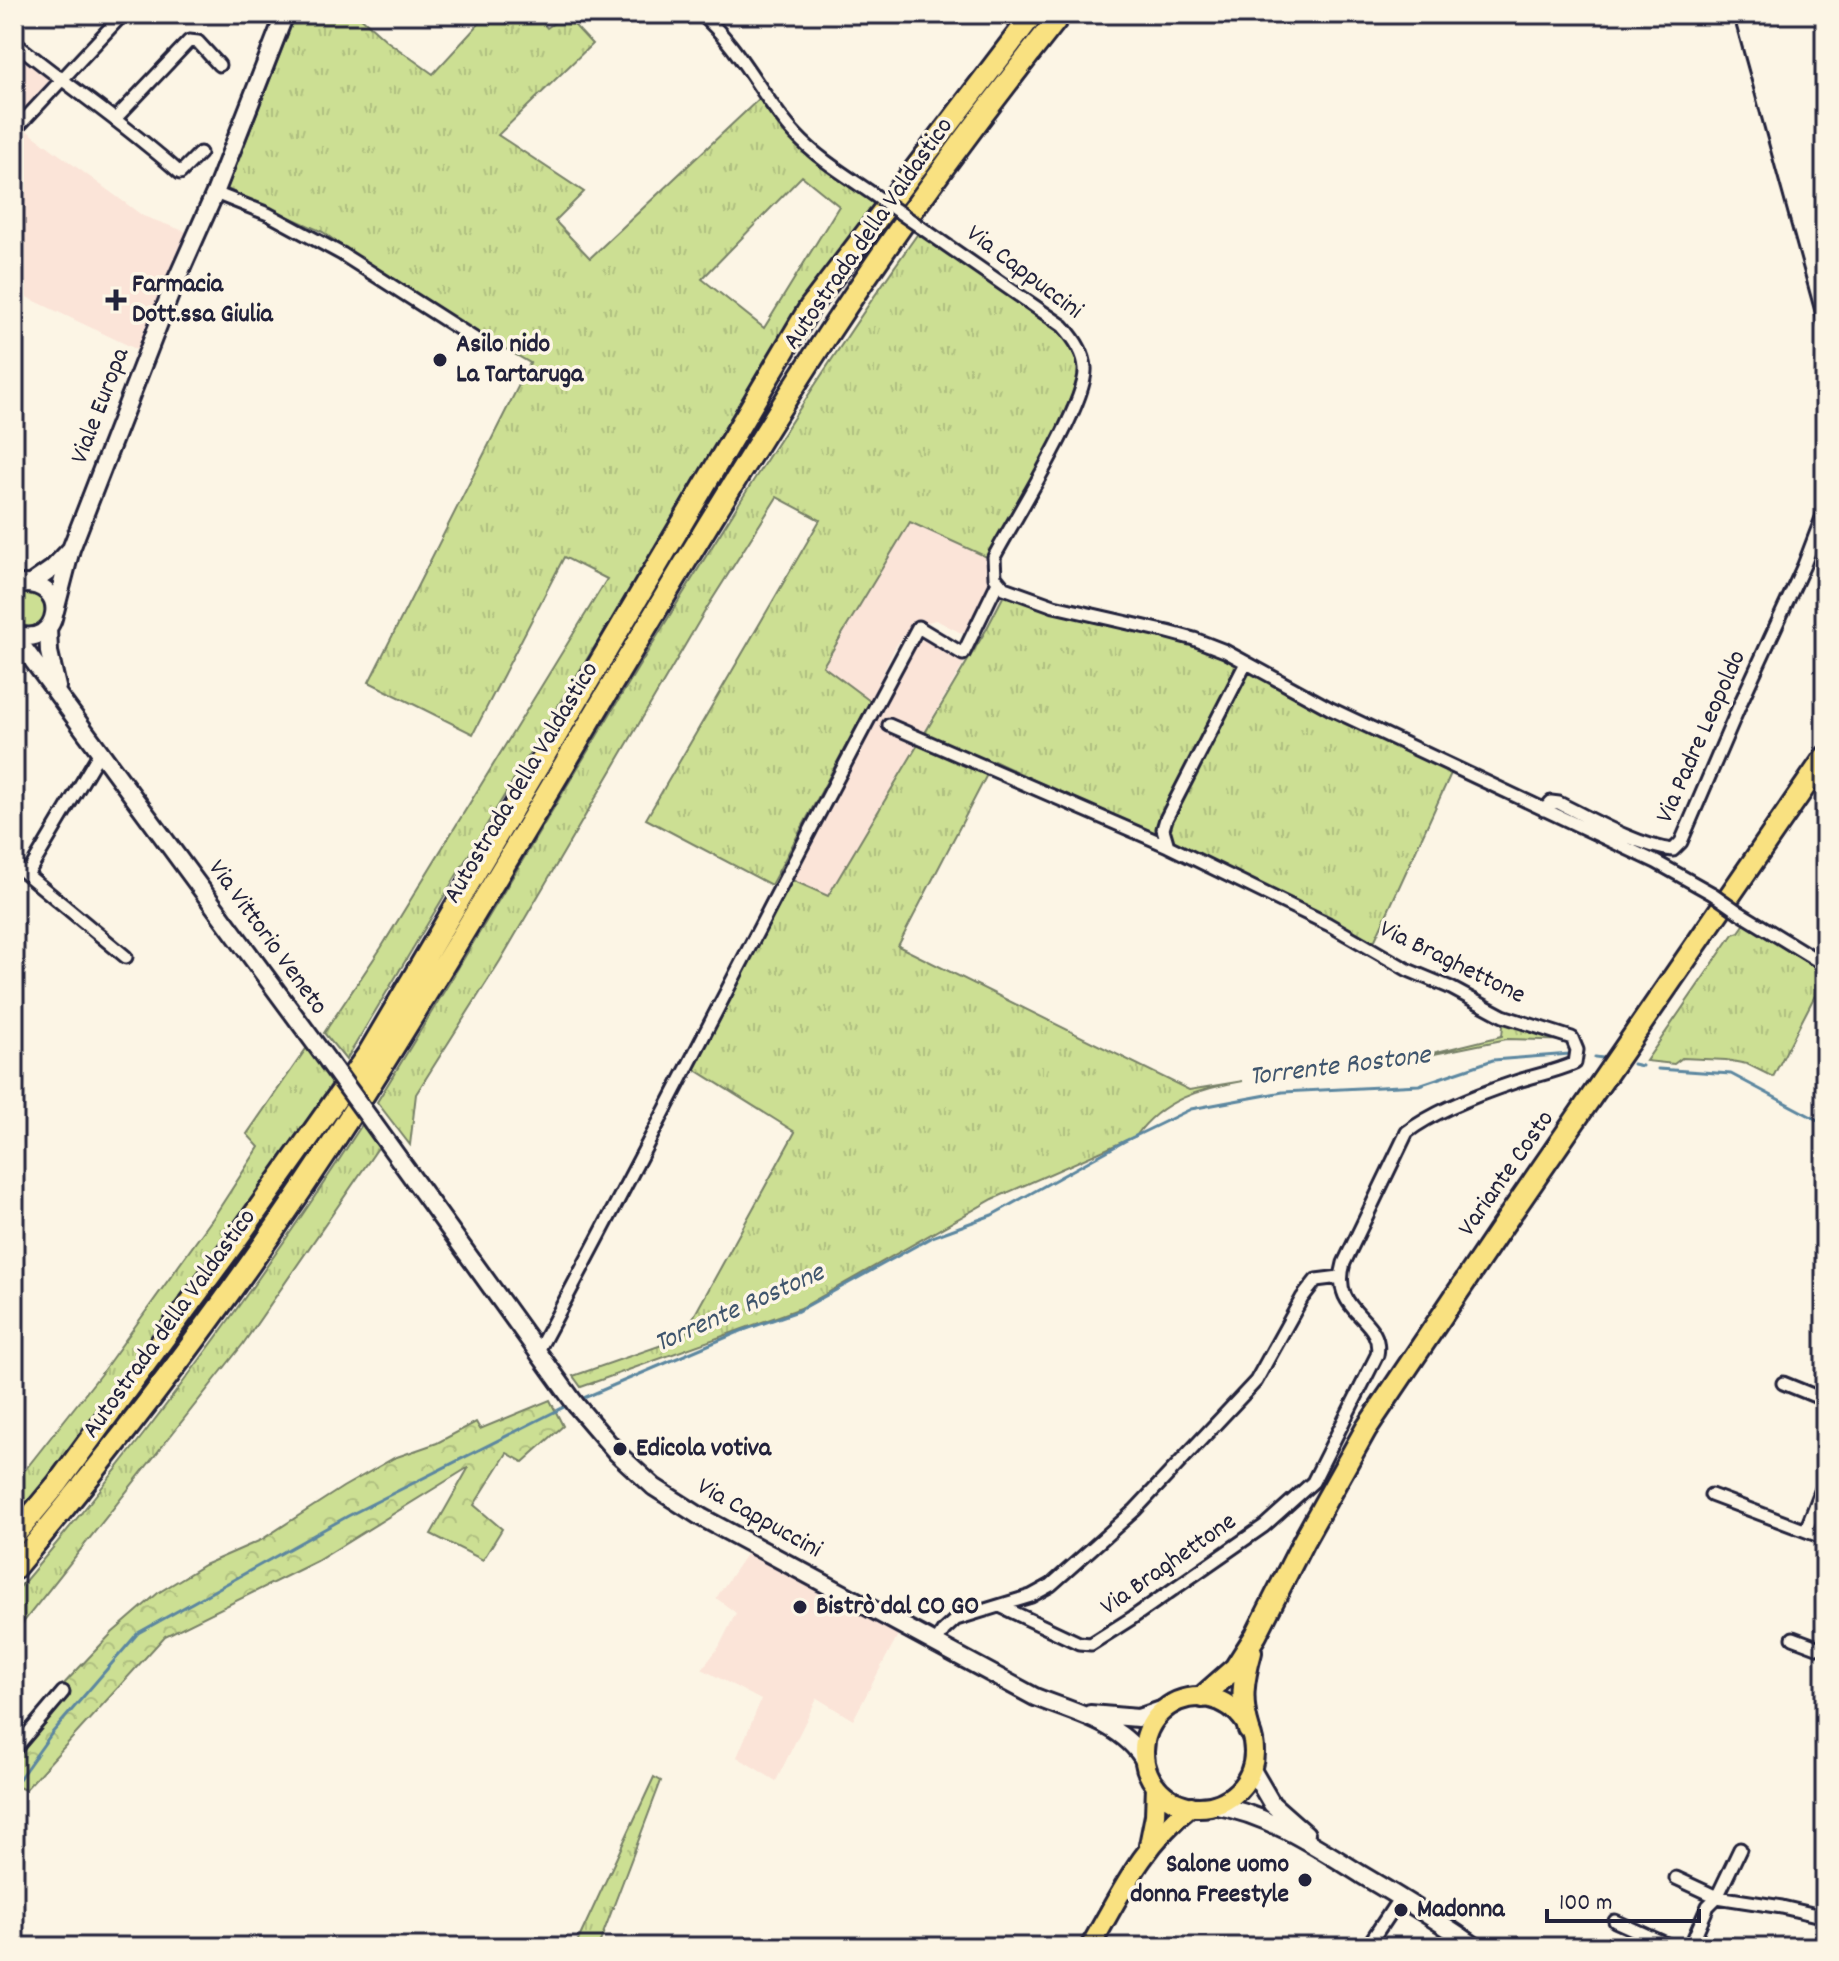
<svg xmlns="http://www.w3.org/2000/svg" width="1839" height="1961" viewBox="0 0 1839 1961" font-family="Dekko,sans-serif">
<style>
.built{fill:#fbe4d8}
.grass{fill:url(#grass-tufts);stroke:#778067;stroke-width:2;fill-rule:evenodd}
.forest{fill:url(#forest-crowns);stroke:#778067;stroke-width:2}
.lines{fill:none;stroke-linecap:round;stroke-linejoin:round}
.stream{stroke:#5c87a0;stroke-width:3}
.street-casing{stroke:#22223b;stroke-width:17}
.secondary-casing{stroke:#22223b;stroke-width:22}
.primary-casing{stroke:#22223b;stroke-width:24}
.highway-casing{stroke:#22223b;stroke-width:26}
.street{stroke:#fcf5e5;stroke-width:11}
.secondary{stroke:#fcf5e5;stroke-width:16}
.primary{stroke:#f9e181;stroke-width:18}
.highway{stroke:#f9e181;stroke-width:20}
.rail{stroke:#22223b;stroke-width:3}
.street-bridge-casing{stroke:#22223b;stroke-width:17;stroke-linecap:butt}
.secondary-bridge-casing{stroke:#22223b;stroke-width:22;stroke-linecap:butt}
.street-bridge{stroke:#fcf5e5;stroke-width:11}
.secondary-bridge{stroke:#fcf5e5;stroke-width:16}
.poi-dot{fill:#22223b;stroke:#fcf5e5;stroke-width:3}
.labels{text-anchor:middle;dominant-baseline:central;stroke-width:7;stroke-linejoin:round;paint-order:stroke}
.street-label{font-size:26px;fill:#22223b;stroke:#fcf5e5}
.poi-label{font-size:26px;font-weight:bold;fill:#22223b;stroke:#fcf5e5;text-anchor:start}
.water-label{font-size:28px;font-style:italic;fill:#3f556d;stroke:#fcf5e5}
</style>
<defs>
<pattern id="grass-tufts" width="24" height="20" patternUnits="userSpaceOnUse" patternTransform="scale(2)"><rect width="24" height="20" fill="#ccdf93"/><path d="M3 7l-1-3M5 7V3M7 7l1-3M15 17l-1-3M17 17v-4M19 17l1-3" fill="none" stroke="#afbf80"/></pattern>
<pattern id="forest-crowns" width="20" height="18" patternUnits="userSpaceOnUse" patternTransform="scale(2)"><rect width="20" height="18" fill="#ccdf93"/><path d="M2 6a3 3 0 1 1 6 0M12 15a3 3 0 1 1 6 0" fill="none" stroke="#afbf80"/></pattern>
</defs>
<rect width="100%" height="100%" fill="#fcf5e5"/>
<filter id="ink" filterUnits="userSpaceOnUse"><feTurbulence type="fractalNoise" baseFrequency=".0125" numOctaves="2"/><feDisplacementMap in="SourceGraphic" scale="16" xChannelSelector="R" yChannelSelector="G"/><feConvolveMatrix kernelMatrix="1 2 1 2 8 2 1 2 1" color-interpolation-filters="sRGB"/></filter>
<g filter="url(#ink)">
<!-- built -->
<path class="built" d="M14 46 54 79 14 121Z
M26 130 143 216 187 232 140 351 14 291V143Z
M910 521 989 558 987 568 992 585 973 623 963 634 936 620 915 625 904 634 894 649 870 701 822 667Z
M929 636 956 647 970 648 977 641 828 897 792 880 884 708 907 656 916 644Z
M749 1550 900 1631 853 1720 817 1698 776 1781 737 1757 761 1700 702 1669 719 1647 736 1613 716 1598Z"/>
<!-- grass -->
<path class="grass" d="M296 14H357L387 41 433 74 488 14H535L547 28 565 15 592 44 498 135 584 192 555 221 590 258 762 96 778 119 882 202 680 510 562 699 346 1060 324 1033 381 948 607 579 564 557 473 734 369 682 530 363 392 283 323 232 227 189ZM802 176 839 206 764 328 702 279Z
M921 229 1050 320C1078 347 1082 356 1077 394L989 558 910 522 823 666 870 701 771 885 646 819 820 520 777 497 708 606 500 961 416 1094 410 1145 377 1102C556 810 723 509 921 229Z
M21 590 43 594 49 616 34 631 14 626V593Z
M1004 595 1095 622 1150 631 1189 641 1219 653 1453 769 1374 942 994 761 898 946 1189 1090 1243 1081C1202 1088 1161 1100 1136 1136L993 1199 801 1308 581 1387 573 1376 682 1338 795 1132 693 1068 726 996 792 880 828 896 986 630Z
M1746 922 1825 971V976L1773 1077 1747 1064 1726 1060 1682 1058 1674 1064 1646 1061 1733 934 1739 932Z
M1494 1007 1574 1034 1577 1041 1507 1039 1400 1061 1502 1036 1503 1026Z
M308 1046 334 1080C234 1231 130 1380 14 1519V1484L100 1375 213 1218 259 1147 247 1134Z
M365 1120 382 1142 243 1344 14 1634V1594C142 1444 258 1286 365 1120Z
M654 1777 661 1781 598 1947H575Z"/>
<!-- forest -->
<path class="forest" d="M550 1400 563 1426 523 1462 507 1453 474 1505 502 1529 483 1560 431 1534 469 1467 317 1561 165 1636 25 1790 14 1785V1755L60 1688 112 1633 158 1593 204 1565 261 1540 343 1487 394 1458 437 1443 476 1422 480 1429Z"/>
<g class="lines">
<!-- stream -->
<path class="stream" d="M1595 1057 1603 1058
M1633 1064 1642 1066
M1658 1069 1731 1074 1825 1124
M579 1400 741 1331 798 1311 932 1237 992 1215 1125 1141 1191 1109 1283 1092 1419 1085 1493 1060 1570 1054
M14 1786 52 1733 138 1633 348 1516 568 1405"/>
<!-- street casing -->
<g class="street-casing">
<path id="street" d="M701 14C741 48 761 97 796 135 820 161 852 179 880 199
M14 42C69 87 127 125 180 173L200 153
M116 118 189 41 198 42 219 65
M14 131 123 14
M215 193 268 214 342 254 475 339
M919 226 1063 326C1073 337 1084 352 1085 368 1088 402 1013 521 994 557L995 577 1004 588 1054 606 1168 632 1194 639 1225 651 1331 709 1656 862 1713 894
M889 725 1168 846
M1544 810 1551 802 1559 803C1591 819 1638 846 1673 850L1681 842 1741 702 1804 565 1825 510
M14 864 126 957
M27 875 100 752
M1740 913 1825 965
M538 1351C667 1112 788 867 918 627L963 654 998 582
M1783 1383 1825 1400
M1711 1495 1825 1538
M1806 1530 1825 1481
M1002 1607 1079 1643 1091 1644 1132 1618 1264 1526 1313 1482 1377 1355C1385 1317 1329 1314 1344 1263L1407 1132C1436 1110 1479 1094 1515 1082 1536 1075 1555 1072 1575 1063L1577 1050 1572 1038 1503 1016 1449 987 1408 970 1328 924 1168 846 1163 829 1166 819 1246 663
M1793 1638 1825 1650
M936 1642 944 1630 956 1619 1031 1596 1051 1585 1135 1510 1256 1381 1302 1298 1316 1280 1340 1277
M14 1750 63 1692
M1676 1878 1717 1897 1782 1907 1825 1917
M1615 1921 1673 1947
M1367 1947 1401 1896
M1690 1947 1708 1906 1717 1897 1740 1849
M1825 1947V1946"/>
</g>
<!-- secondary casing -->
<g class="secondary-casing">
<path id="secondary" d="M32 583 52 569 70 550
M14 585C76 575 59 654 14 633
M55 611 71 549 171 292 215 193 285 14
M48 628 49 652 57 687
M14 635 328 1061
M373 1123 576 1405 617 1453 654 1487 701 1517 1035 1697C1073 1712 1125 1724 1145 1762
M1090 1714 1138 1718 1164 1709
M1251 1768 1272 1804 1306 1834
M1213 1805C1268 1814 1316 1846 1362 1875 1401 1898 1439 1921 1476 1947"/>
</g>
<!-- primary casing -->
<g class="primary-casing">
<path id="primary" d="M1144 1752a55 55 0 1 1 110 0a55 55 0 1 1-110 0Z
M1149 1845 1155 1815 1156 1786
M1090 1947C1120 1895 1143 1844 1191 1806"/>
</g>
<!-- highway casing -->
<g class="highway-casing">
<path id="highway" d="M14 1536 58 1483 234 1243 368 1054 810 307 1033 14
M14 1569C137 1422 253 1268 356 1107 518 852 663 587 828 334 900 224 979 117 1061 14
M1202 1697 1235 1668 1256 1635 1303 1542 1366 1429 1499 1231 1825 757
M1249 1730C1240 1701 1243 1681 1251 1652"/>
</g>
<!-- street -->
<use href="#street" class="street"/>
<!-- secondary -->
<use href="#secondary" class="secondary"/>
<!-- primary -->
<use href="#primary" class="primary"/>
<!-- highway -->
<use href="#highway" class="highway"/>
<!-- rail -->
<path class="rail" d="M1733 14 1825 348"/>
<!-- street-bridge casing -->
<g class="street-bridge-casing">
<path id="street-bridge" d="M880 199 919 226
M1713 894 1740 913"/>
</g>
<!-- secondary-bridge casing -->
<g class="secondary-bridge-casing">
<path id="secondary-bridge" d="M328 1061 373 1123"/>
</g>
<!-- street-bridge -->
<use href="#street-bridge" class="street-bridge"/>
<!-- secondary-bridge -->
<use href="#secondary-bridge" class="secondary-bridge"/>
</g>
</g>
<!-- markers -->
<g class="poi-dot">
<path d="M112 288h8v8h8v8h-8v8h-8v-8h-8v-8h8z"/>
<circle cx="440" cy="360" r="8"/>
<circle cx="620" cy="1449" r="8"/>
<circle cx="800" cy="1607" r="8"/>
<circle cx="1305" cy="1880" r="8"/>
<circle cx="1401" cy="1910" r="8"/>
</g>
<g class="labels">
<!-- street labels -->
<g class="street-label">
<text transform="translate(869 234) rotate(-55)">Autostrada della Valdastico</text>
<text transform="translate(1024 273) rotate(37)">Via Cappuccini</text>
<text transform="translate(101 406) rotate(-69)">Viale Europa</text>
<text transform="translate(1702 737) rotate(-66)">Via Padre Leopoldo</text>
<text transform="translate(522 783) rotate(-59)">Autostrada della Valdastico</text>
<text transform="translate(267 938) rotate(54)">Via Vittorio Veneto</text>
<text transform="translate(1452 963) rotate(26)">Via Braghettone</text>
<text transform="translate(1507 1174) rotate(-55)">Variante Costo</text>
<text transform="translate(170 1324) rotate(-54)">Autostrada della Valdastico</text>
<text transform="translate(759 1519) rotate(29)">Via Cappuccini</text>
<text transform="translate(1169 1565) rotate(-35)">Via Braghettone</text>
</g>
<!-- poi labels -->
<g class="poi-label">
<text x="132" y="285">Farmacia<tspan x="132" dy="30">Dott.ssa Giulia</tspan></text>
<text x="456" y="345">Asilo nido<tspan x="456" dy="30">La Tartaruga</tspan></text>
<text x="636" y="1449">Edicola votiva</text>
<text x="816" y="1607">Bistrò dal CO GO</text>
<text x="1289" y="1865" text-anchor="end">Salone uomo<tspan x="1289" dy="30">donna Freestyle</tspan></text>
<text x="1417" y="1910">Madonna</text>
</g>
<!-- water labels -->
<g class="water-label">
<text transform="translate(1340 1068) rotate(-7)">Torrente Rostone</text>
<text transform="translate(740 1310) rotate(-24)">Torrente Rostone</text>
</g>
</g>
<!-- margin -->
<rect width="1839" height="1961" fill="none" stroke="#fcf5e5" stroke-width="48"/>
<rect x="24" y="24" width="1791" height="1913" fill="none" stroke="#22223b" stroke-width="3" filter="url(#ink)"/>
<!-- scale -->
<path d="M1547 1909v12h152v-12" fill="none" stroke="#22223b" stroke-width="4"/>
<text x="1559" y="1909" font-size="24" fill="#22223b" stroke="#fcf5e5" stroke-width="6" paint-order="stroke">100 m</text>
</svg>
